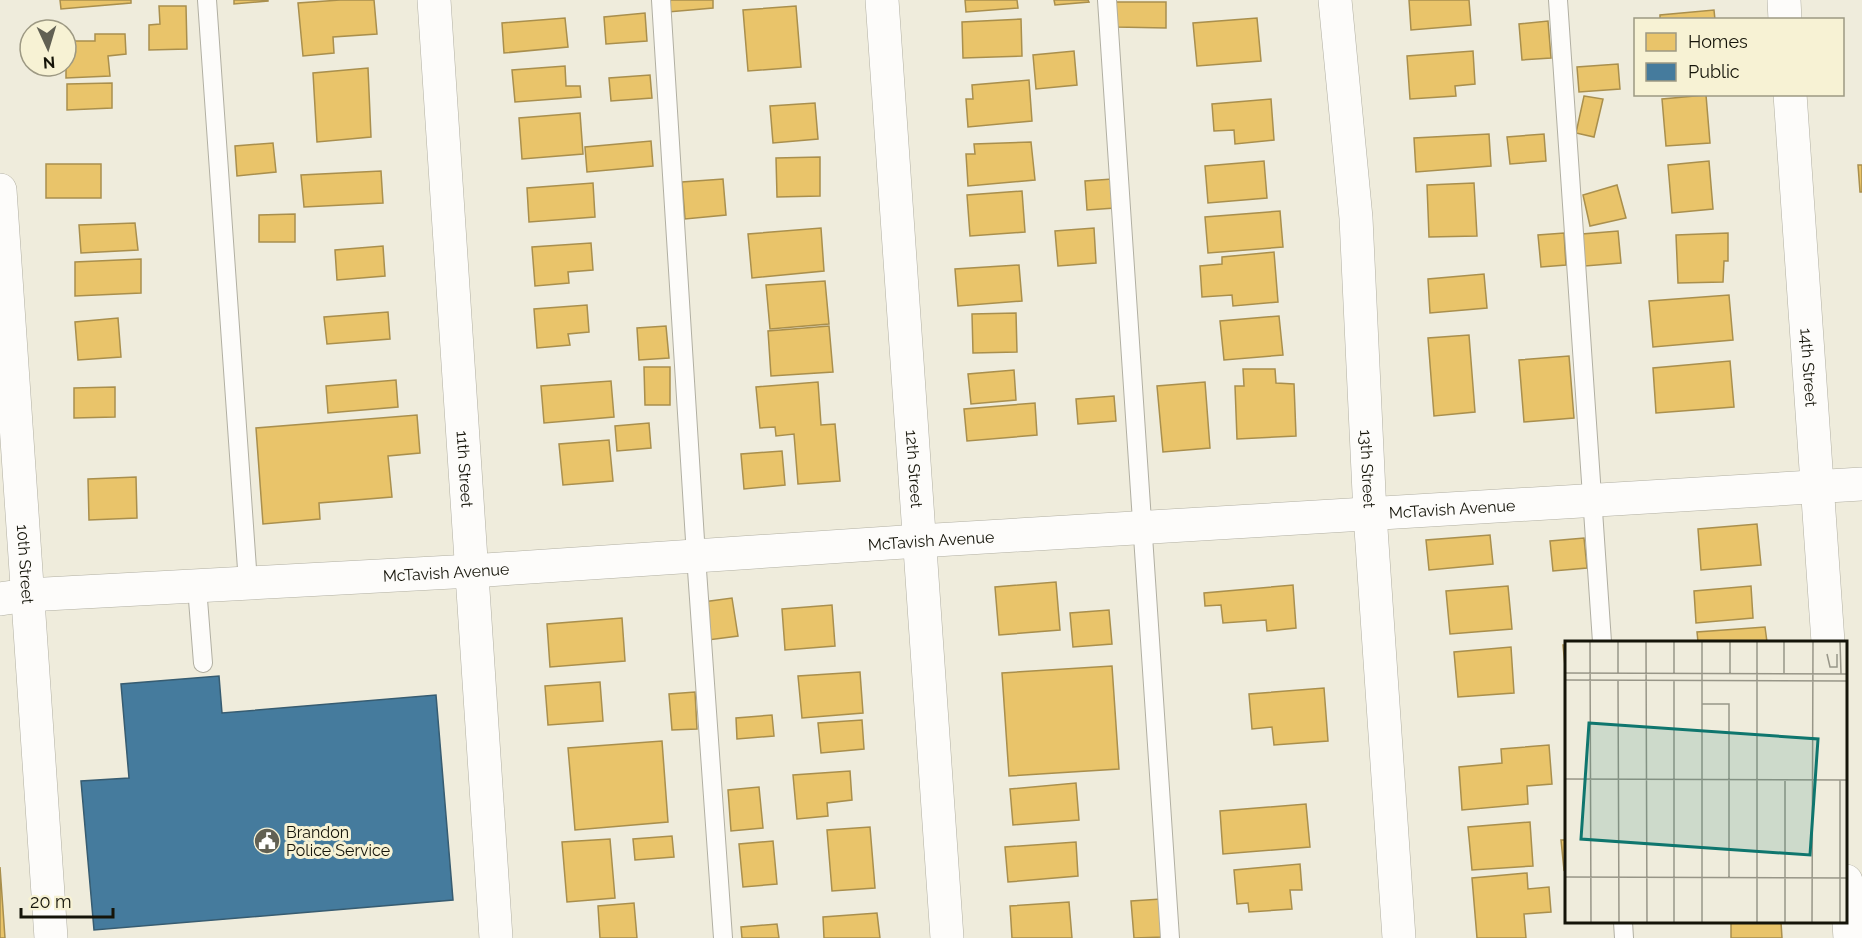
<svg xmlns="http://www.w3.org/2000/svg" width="1862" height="938" viewBox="0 0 1862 938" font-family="Raleway,sans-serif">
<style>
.homes{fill:#e9c46a;stroke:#a98f4d;stroke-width:1.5}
.public{fill:#457b9d;stroke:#375c71;stroke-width:1.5}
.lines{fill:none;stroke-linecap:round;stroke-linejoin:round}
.lane-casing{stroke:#b1afa2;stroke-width:20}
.street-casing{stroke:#b1afa2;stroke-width:34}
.secondary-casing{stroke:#b1afa2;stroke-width:34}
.lane{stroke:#fdfcfa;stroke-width:18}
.street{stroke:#fdfcfa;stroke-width:33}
.secondary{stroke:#fdfcfa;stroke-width:33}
.labels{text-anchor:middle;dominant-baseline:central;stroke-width:6;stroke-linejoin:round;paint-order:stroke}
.street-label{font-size:16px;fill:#151409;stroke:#f7f2d4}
.poi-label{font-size:16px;fill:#151409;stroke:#f7f2d4;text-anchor:start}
.inset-road{fill:none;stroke:#989688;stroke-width:1.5}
.view{fill:#0f766e;fill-opacity:0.15;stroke:#0f766e;stroke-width:3}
.inset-edge{fill:none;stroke:#151409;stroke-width:3}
</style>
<rect width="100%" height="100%" fill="#efecdc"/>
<!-- homes -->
<path class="homes" d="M60 0H131V3L61 9Z
M234 0H268V1L234 4Z
M340 0H374L377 34 333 37 334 53 303 56 298 3Z
M667 0H713V8L668 12Z
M965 0H1017L1018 8 966 12Z
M1054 0H1088L1089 2 1055 5Z
M1409 0H1469L1471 25 1411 30Z
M1116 2H1166V28L1116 27Z
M159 6H186L187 49 149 50V25L160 24Z
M796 6 801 67 748 71 743 10Z
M1714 10 1715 20H1660V15Z
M645 13 647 41 606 44 604 17Z
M565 18 568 47 504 53 502 23Z
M1257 18 1261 61 1197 66 1193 23Z
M1021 19 1022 56 963 58 962 22Z
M1548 21 1551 58 1522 60 1519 24Z
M95 34H125L126 54 108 56 110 76 66 78V41H95Z
M1074 51 1077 85 1036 89 1033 55Z
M1473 51 1475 84 1455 86 1456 96 1410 99 1407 56Z
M1618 64 1620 89 1579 92 1577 67Z
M565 66 566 86H580L581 97 515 102 512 70Z
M368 68 371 137 317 142 313 73Z
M650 75 652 98 611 101 609 78Z
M1029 80 1032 121 968 127 966 99H973L972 85Z
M112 83V108L67 110V84Z
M1706 95 1710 143 1666 146 1662 99Z
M1584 96 1603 99 1594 137 1576 133Z
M1271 99 1274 140 1235 144 1234 130 1214 131 1212 104Z
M815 103 818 139 773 143 770 106Z
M580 113 583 154 522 159 519 118Z
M1489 134 1491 166 1416 172 1414 138Z
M1544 134 1546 161 1510 164 1507 137Z
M651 141 653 166 587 172 585 147Z
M1031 142 1035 180 968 186 966 154H975L974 144Z
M273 143 276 172 237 176 235 146Z
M820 157V196L777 197 776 158Z
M1264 161 1267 198 1208 203 1205 166Z
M1709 161 1713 209 1672 213 1668 165Z
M46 164H101V198H46Z
M1858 165H1862V192H1860Z
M381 171 383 203 304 207 301 175Z
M723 179 726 215 685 219 682 182Z
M1112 179 1115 208 1087 210 1085 181Z
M593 183 595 217 529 222 527 188Z
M1474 183 1477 236 1429 237 1427 185Z
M1617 185 1626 218 1590 226 1583 195Z
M1022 191 1025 232 970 236 967 195Z
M1280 211 1283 247 1208 253 1205 217Z
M295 214V242H259V215Z
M135 223 138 250 81 253 79 225Z
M821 228 824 271 752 278 748 234Z
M1094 228 1096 263 1058 266 1055 231Z
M1618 231 1621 263 1585 266 1582 234Z
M1564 233 1566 265 1541 267 1538 235Z
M1728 233V261H1724L1723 282 1678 283 1676 235Z
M591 243 593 270 568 272 569 283 535 286 532 247Z
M383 246 385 276 337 280 335 250Z
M1274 252 1278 302 1233 306 1232 295 1202 297 1200 266 1222 264V257Z
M141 259V293L75 296V262Z
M1019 265 1022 301 958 306 955 269Z
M1484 274 1487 308 1430 313 1428 279Z
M825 281 829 324 770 329 766 285Z
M1729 295 1733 340 1653 347 1649 301Z
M587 305 589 332 568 334 570 345 537 348 534 309Z
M388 312 390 339 327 344 324 317Z
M1016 313 1017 352 973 353 972 314Z
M1279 316 1283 355 1224 360 1220 321Z
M118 318 121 357 78 360 75 322Z
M666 326 669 358 639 360 637 328Z
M829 326 833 372 771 376 768 331Z
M1469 335 1475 412 1434 416 1428 338Z
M1569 356 1574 418 1524 422 1519 360Z
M1730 361 1734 407 1656 413 1653 368Z
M644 367H670V405H645Z
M1243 369H1275L1276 383 1294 384 1296 436 1237 439 1235 386H1244Z
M1014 370 1016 400 971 404 968 374Z
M396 380 398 407 328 413 326 386Z
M611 381 614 417 544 423 541 386Z
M818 382 821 425 835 424 840 481 798 484 794 434 776 436 775 427 760 428 756 387Z
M1205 382 1210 448 1163 452 1157 386Z
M115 387V417L74 418V388Z
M1114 396 1116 421 1078 424 1076 399Z
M1035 403 1037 435 967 441 964 409Z
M417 415 420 453 388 456 392 497 319 503 320 519 263 524 256 428Z
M649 423 651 448 617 451 615 426Z
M609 440 613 481 563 485 559 444Z
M782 451 785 485 744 489 741 454Z
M136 477 137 518 89 520 88 479Z
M1757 524 1761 565 1701 570 1698 529Z
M1490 535 1493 564 1429 570 1426 540Z
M1584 538 1587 568 1553 571 1550 541Z
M1056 582 1060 630 999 635 995 587Z
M1293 585 1296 628 1267 631 1266 620 1223 623 1221 605 1205 606 1204 593Z
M1508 586 1512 629 1450 634 1446 591Z
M1751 586 1753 618 1696 623 1694 591Z
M732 598 738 636 708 640 703 602Z
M832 605 835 646 785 650 782 609Z
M1109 610 1112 644 1073 647 1070 613Z
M622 618 625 661 550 667 547 624Z
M1765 627 1767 642H1698L1697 632Z
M1563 645H1566V677Z
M1511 647 1514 693 1458 697 1454 652Z
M1112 666 1119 769 1009 776 1002 673Z
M860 672 863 713 802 718 798 676Z
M600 682 603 721 548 725 545 686Z
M1324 688 1328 741 1274 745 1272 727 1252 729 1249 694Z
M695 692 697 729 672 730 669 694Z
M772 715 774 736 737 739 736 718Z
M862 720 864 749 821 753 818 723Z
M662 741 668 822 575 830 568 748Z
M1549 745 1552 784 1527 786 1528 804 1462 810 1459 767 1502 763 1501 749Z
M850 771 852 800 827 803 828 816 797 819 793 775Z
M1076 783 1079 820 1013 825 1010 789Z
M759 787 763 828 731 831 728 790Z
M1306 804 1310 847 1223 854 1220 811Z
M1530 822 1533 866 1472 870 1468 827Z
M870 827 875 888 832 891 827 830Z
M672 836 674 857 635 860 633 839Z
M610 839 615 898 567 902 562 842Z
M1561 840H1566V869L1564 870Z
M773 841 777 884 743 887 739 844Z
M1076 842 1078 876 1008 882 1005 847Z
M1300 864 1302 890H1290L1292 909 1249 912 1248 903 1237 904 1234 870Z
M0 867 5 938H0Z
M1527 873 1528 889 1549 887 1551 912 1524 914 1526 938H1477L1472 878Z
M1161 899 1164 937 1134 938 1131 901Z
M1069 902 1072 938H1012L1010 906Z
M634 903 637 938H600L598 906Z
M877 913 880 938H824L823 917Z
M1743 922H1781L1782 938H1731V923Z
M777 924 779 938H742L741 927Z"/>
<!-- public -->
<path class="public" d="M219 676 222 713 436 695 453 900 94 930 81 781 129 778 121 684Z"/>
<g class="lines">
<!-- lane casing -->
<g class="lane-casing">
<path id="lane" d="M207 0 248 583
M661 0 696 556 723 938
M1107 0 1170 938
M1558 0 1602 642
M197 587 203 663
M1623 922 1624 938"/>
</g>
<!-- street casing -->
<g class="street-casing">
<g id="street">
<path id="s1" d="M434 0 496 938"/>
<path id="s2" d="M882 0 947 938"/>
<path d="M1784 0 1785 20"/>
<path id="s3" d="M1790 94 1828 642"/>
<path id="s4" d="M0 599 27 595 471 571 919 541 1862 484"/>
<path d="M1846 881 1850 938"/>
</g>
</g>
<!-- secondary casing -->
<g class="secondary-casing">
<g id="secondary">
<path id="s5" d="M1335 0 1356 218 1370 514 1399 938"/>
<path id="s6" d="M0 190 51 938"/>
</g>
</g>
<!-- lane -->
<use href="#lane" class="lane"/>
<!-- street -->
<use href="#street" class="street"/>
<!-- secondary -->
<use href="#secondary" class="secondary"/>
</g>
<!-- icons -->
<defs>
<g id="civic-disc" transform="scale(1.35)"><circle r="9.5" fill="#616053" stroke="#f7f2d4"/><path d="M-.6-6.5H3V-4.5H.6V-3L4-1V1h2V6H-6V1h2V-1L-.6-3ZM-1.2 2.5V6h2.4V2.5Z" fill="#fff"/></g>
</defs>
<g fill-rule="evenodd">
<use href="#civic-disc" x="267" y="841"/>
</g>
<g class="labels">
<!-- street labels -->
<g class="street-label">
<text stroke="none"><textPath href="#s3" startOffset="274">14th Street</textPath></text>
<text stroke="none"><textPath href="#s1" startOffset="470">11th Street</textPath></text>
<text stroke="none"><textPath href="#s2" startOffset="470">12th Street</textPath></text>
<text stroke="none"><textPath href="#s5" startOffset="470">13th Street</textPath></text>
<text stroke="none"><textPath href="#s4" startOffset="1455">McTavish Avenue</textPath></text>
<text stroke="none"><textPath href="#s4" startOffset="933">McTavish Avenue</textPath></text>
<text stroke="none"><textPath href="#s6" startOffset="375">10th Street</textPath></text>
<text stroke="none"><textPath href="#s4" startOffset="447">McTavish Avenue</textPath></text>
</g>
<!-- poi labels -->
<g class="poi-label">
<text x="286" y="832">Brandon<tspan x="286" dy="18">Police Service</tspan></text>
</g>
</g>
<!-- overview -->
<g transform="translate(1565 641)">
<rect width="282" height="282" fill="#efecdc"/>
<path class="inset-road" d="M25 0 26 282M81 0 82 282M137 0V282M165 0V33M275 0 276 33M262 13 265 26H272V13M0 32 282 33M53 32V0M109 33V0M219 33V0M0 39 282 40M53 39 54 282M137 63H164V237M0 138 282 139M220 140V282M0 236 282 237M109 282V39M192 282V0M247 282 248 0M275 282V139"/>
<path class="view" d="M24 82 253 98 245 214 16 198Z"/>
<rect width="282" height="282" class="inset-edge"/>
</g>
<!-- legend -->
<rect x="1634" y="18" width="210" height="78" fill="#f7f2d4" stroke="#9d9983" stroke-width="1.5"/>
<rect x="1646" y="33" width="30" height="18" fill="#e9c46a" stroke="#9d9983" stroke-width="1.5"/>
<text x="1688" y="48" font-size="18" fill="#151409">Homes</text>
<rect x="1646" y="63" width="30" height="18" fill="#457b9d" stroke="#9d9983" stroke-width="1.5"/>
<text x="1688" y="78" font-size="18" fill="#151409">Public</text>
<!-- north arrow -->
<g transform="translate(48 48) rotate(176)"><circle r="28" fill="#f7f2d4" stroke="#9d9983" stroke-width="1.5"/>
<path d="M0-4.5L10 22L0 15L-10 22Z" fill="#616053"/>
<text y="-9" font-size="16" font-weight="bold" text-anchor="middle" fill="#151409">N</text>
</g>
<!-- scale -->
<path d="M21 908v9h92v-9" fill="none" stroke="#151409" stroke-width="3"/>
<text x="30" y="908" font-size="18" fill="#151409" stroke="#f7f2d4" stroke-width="4.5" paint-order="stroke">20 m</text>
</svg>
